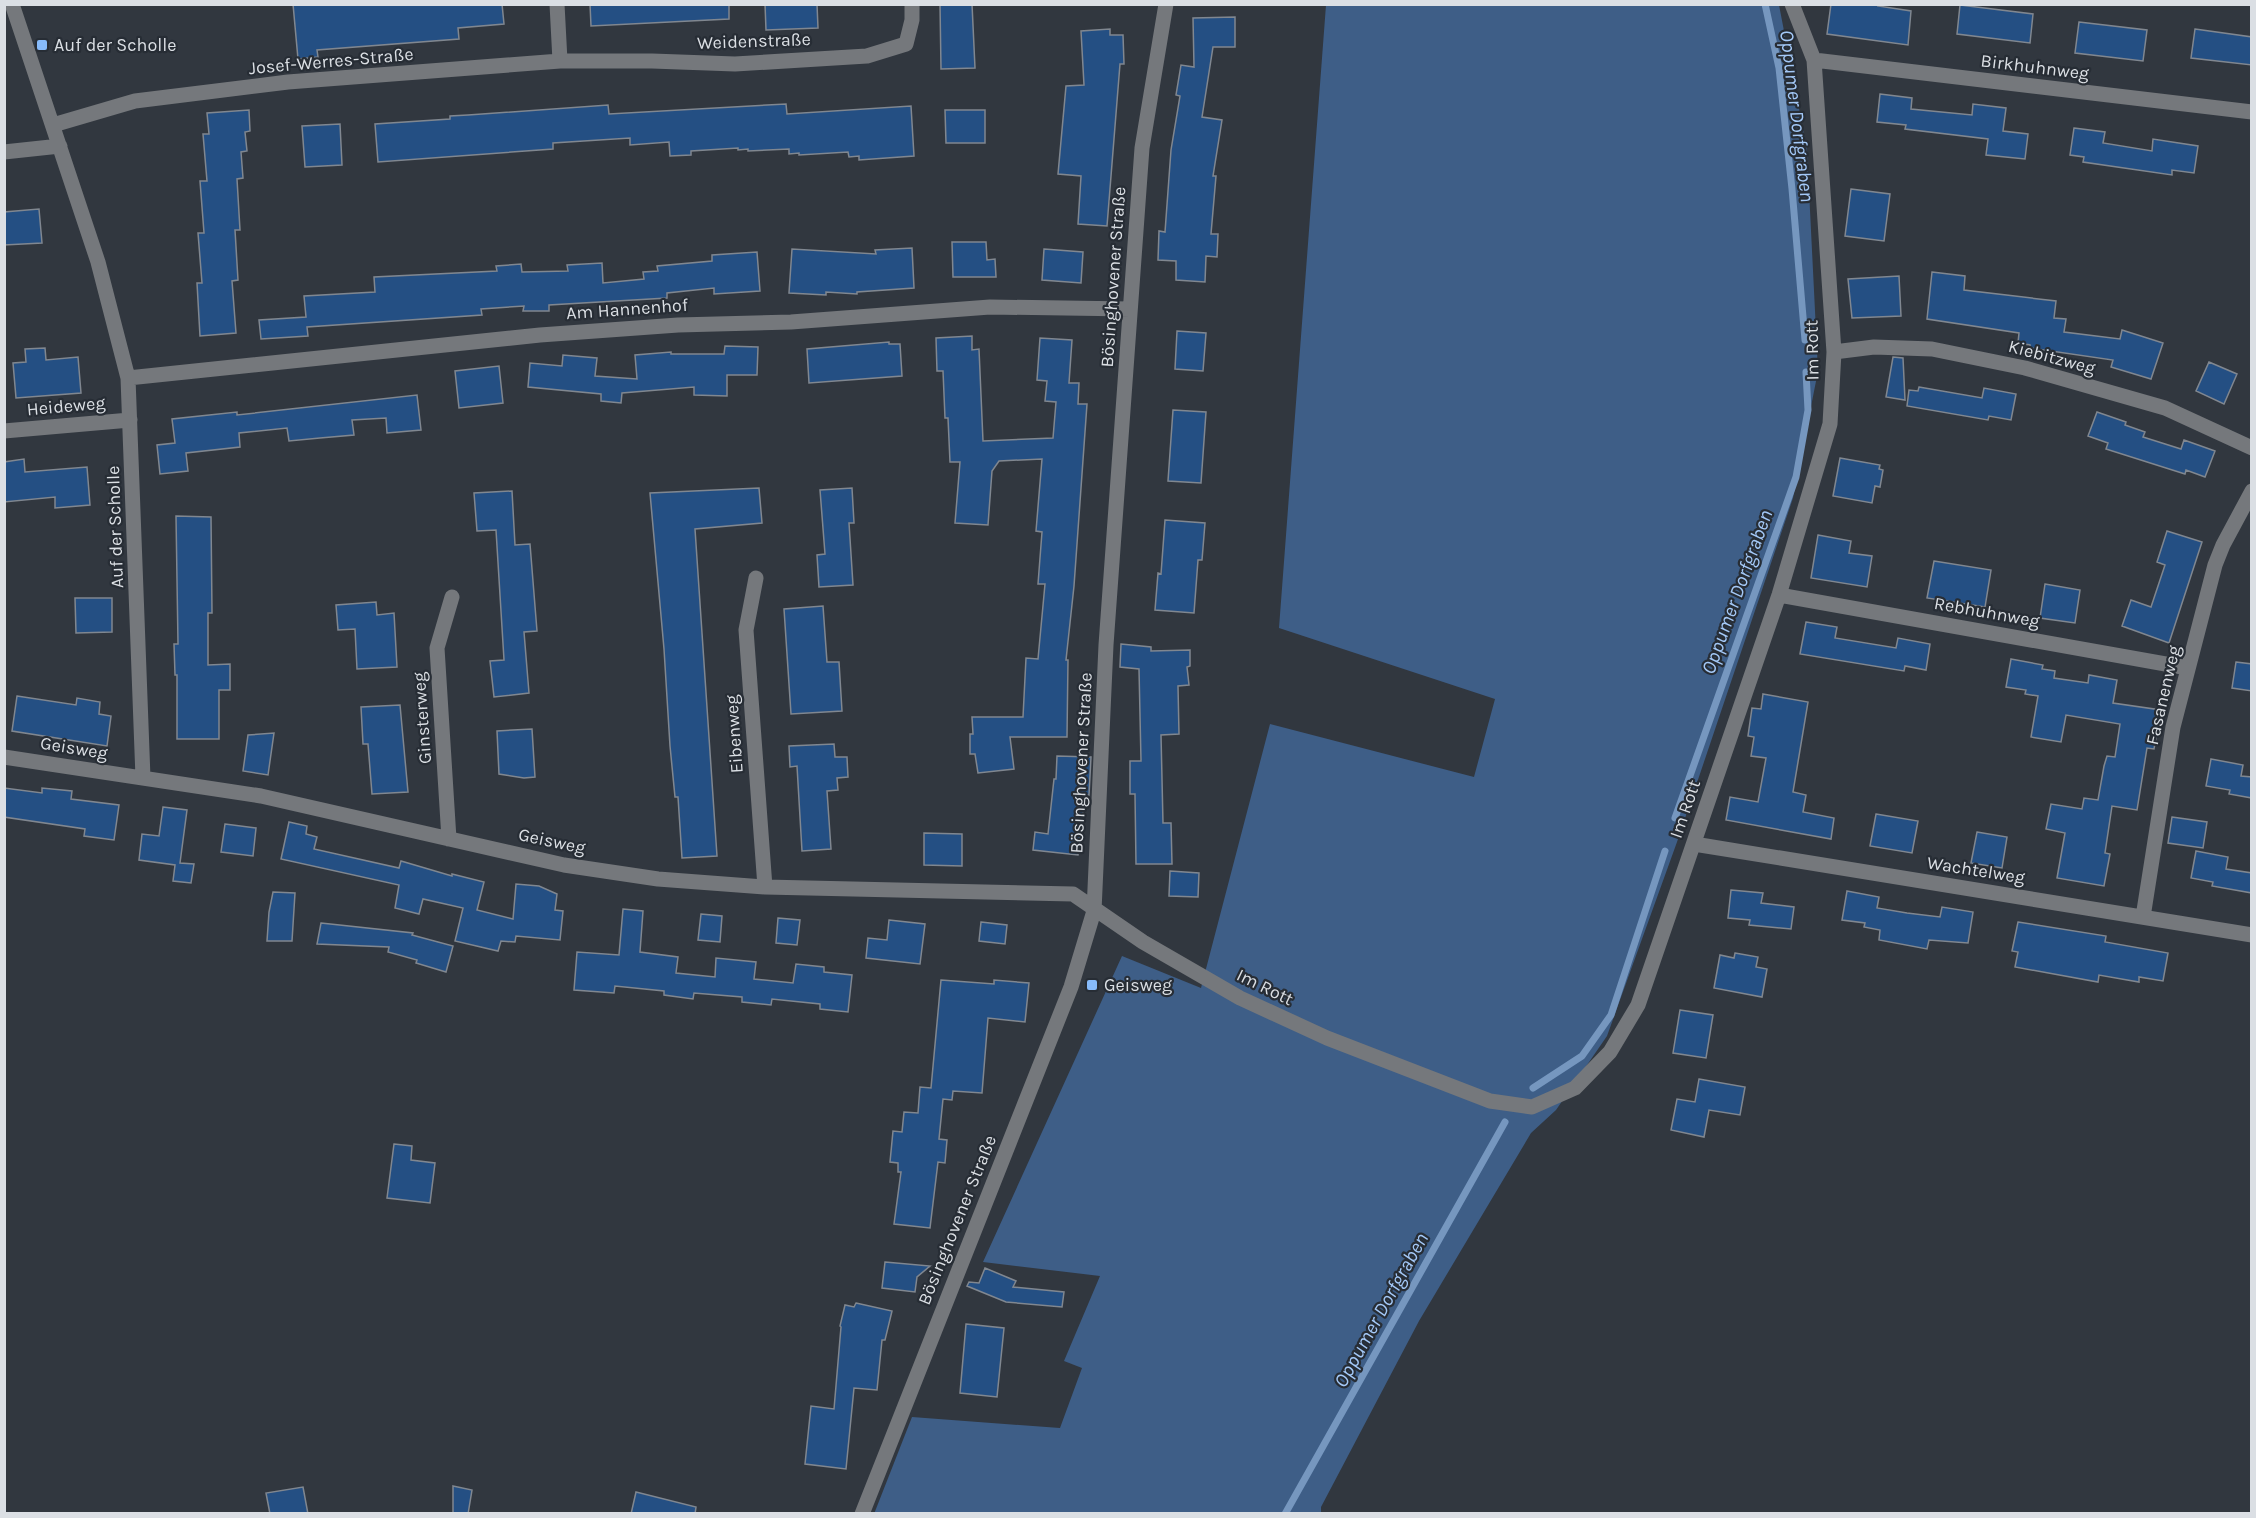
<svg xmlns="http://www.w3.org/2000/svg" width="2256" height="1518" viewBox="0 0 2256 1518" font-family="Karla,sans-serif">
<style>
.green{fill:#3e5e87}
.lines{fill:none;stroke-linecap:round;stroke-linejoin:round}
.stream{stroke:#7697bf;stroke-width:7}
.building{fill:#244f83;stroke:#808790;stroke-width:1.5}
.minor{stroke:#75787c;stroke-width:15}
.poi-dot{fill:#87bbfb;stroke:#272d35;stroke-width:2}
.labels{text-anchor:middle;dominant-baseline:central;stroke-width:4.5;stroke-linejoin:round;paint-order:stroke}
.street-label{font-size:18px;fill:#dbdfe4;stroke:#272d35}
.poi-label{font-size:18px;fill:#dbdfe4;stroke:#272d35;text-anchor:start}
.water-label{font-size:20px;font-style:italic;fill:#a4c9f8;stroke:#272d35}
</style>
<rect width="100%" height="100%" fill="#31373f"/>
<!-- green -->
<path class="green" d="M1326 5H1779L1807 150 1818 371 1793 498 1677 842 1607 1036 1556 1110 1531 1133 1419 1321 1321 1507V1513L874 1514 912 1417 1060 1428 1082 1368 1064 1361 1100 1276 983 1262 1122 956 1201 988 1270 724 1474 777 1495 699 1279 628Z"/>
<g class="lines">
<!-- stream -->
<path class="stream" d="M1765 4 1779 68 1792 189 1805 340
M1675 818 1796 477 1808 410 1806 372
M1533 1088 1582 1056 1611 1015 1665 851
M1285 1514 1505 1122"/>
</g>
<!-- building -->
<path class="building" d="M293 4H502L504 24 458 28 459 39 317 50 318 57 298 59Z
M590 4H729V19L591 26Z
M765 4H817L818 28 766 30Z
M940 4H972L975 68 941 69Z
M1831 4H1879L1878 6 1911 11 1908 45 1827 34Z
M1960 5 2033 14 2030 43 1957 34Z
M1235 17V47H1213L1202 117 1222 120 1213 176H1216L1211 234H1218L1217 257 1206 256 1205 282 1176 280V261L1158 260 1159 231 1165 232 1171 150 1180 96 1176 95 1181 65 1194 67 1193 18Z
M2079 22 2147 30 2143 61 2075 53Z
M1110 29V35H1123L1124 64H1120L1107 226 1078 224 1081 176 1058 174 1066 86 1084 85 1081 31Z
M2195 29 2252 37V65L2191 58Z
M1880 94 1912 98 1911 109 1972 115 1973 104 2006 108 2003 131 2028 134 2025 159 1986 155 1988 139 1905 129 1906 125 1877 122Z
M786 104 787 114 911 106 914 156 859 160V156L849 157 848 152 799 155V153L789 154V149L748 151V149L738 150V148L691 151V155L670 156 669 142 630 145V138L553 143V149L378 162 375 124 450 119V116L468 115 608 105 609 114Z
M249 110 250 131 245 132 247 151 241 152 243 178 237 179 240 230H235L238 280 232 281 236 333 200 336 197 283H202L198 233H204L200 181H207L203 134H209L207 113Z
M945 110H985V143H946Z
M340 124 342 165 305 167 302 126Z
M2074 128 2105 132 2103 143 2152 151 2153 139 2198 146 2194 173 2172 170V175L2083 162 2084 157 2070 155Z
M1851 189 1890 194 1884 241 1845 236Z
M39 209 42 243 4 245V212Z
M952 242H986L987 260 995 259 996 277H953Z
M912 248 914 288 857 292V294L826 292V295L789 293 792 249 876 254 875 250Z
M1044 249 1083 252 1081 283 1042 280Z
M757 252 760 291 714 294V288L667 293V298L549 305V311H523L524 306 481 309 482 315 307 327 308 336 261 339 259 320 306 317 304 296 375 292 374 277 497 271 496 266 521 264 522 272 568 271 567 265 602 263 603 283 644 279 643 272 658 271 657 266 712 261V255Z
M1932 272 1965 276 1964 290 2056 301 2054 318 2066 319 2064 332 2120 339 2122 330 2163 343 2151 379 2111 367 2113 360 2030 348V345L2018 343 2019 333 1927 319Z
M1899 276 1901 316 1852 318 1848 279Z
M1177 331 1206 333 1203 371 1175 369Z
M972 336V350L979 349 983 441 1053 438 1056 402 1045 401 1047 381 1037 380 1040 338 1072 340 1069 383H1079L1078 404H1087L1074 586 1066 660H1068L1067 737H1010L1014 769 978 773 975 754H970V734H973L972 717H1023L1026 658 1038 659 1045 584H1038L1042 532 1036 531 1042 459 999 461 992 471 988 525 955 523 960 462H950L948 418H945L943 371H937L936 338Z
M889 342V344H900L902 376 809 383 807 349Z
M725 346 758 347 757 375H727V396L694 395V387L622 393 621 403 601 401V394L528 387 530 363 562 366 563 355 597 358 595 376 637 379 635 355 671 352V354H724Z
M45 348 46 360 78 357 81 393 16 398 13 363 26 362 25 349Z
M1893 357 1903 358 1905 400 1886 397Z
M2209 362 2237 374 2224 404 2196 391Z
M499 366 503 403 459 408 455 371Z
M1919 387 1982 398 1984 388 2016 394 2011 420 1989 416 1988 420 1907 406 1909 390 1918 391Z
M417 395 421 430 387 433 386 418 352 420 354 435 320 438 289 441 287 428 239 433 240 447 186 453 188 471 160 474 157 445 175 443 172 419 237 412V415Z
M1173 410 1206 412 1201 483 1168 481Z
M2097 412 2126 422 2125 425 2145 432 2143 437 2181 449 2184 440 2215 451 2205 477 2186 470 2185 474 2106 449 2108 443 2088 436Z
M1840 458 1880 465 1879 469 1883 470 1880 487 1875 486 1872 503 1833 496Z
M24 459 25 472 87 467 90 505 55 508V497L4 502V462Z
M759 488 762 523 695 529 717 856 682 858 678 797H675L670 746 664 649 650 493Z
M852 488 854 523H849L853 585 819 587 817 555 825 554 820 490Z
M512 491 515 545 530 544 537 631 524 632 529 693 494 697 490 661 504 660 496 530 477 531 474 493Z
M176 516 211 517 212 613H208V665L230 664V690H219V739H177V675H175L174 644H178Z
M1165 520 1205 523 1202 560H1198L1194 613 1155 610 1158 573 1161 574Z
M2167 531 2202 542 2169 643 2122 626 2131 600 2151 607 2165 565 2157 562Z
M1818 535 1851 541 1849 553 1872 556 1867 587 1811 578Z
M1934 561 1991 570 1985 607 1927 598Z
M2045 584 2080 590 2075 623 2040 618Z
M75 598H112V632L76 633Z
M376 602 377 615 394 613 397 667 357 669 355 629 338 630 336 605Z
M823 606 827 662H839L842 711 791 714 784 609Z
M1806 622 1837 627 1835 638 1896 648 1898 638 1930 644 1926 670 1905 666 1904 671 1800 654Z
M1121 644 1151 647V651L1190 650V666L1187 667 1189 685 1178 686 1179 734 1161 735 1163 823H1171L1172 864H1136L1135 794H1130V761H1141L1139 669 1120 667Z
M2011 659 2043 665 2042 669 2055 671 2054 678 2088 683 2089 675 2117 680 2113 703 2161 710 2154 749 2147 748 2137 810 2112 806 2105 853 2110 854 2104 886 2057 878 2065 833 2046 829 2051 804 2082 809 2084 798 2098 800 2104 766 2107 756 2115 757 2120 724 2066 715 2061 742 2031 737 2038 696 2025 694 2026 690 2006 687Z
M2236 662 2252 664V691L2232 688Z
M1763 694 1808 702 1793 792 1806 795 1803 812 1834 818 1831 839 1726 820 1730 797 1758 802 1766 758 1751 756 1754 737 1748 736 1752 708 1761 709Z
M17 696 76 705 77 698 100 702 99 714 111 716 107 746 12 731Z
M400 705 408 792 372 794 368 744H363L361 707Z
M532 729 535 777 524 778 499 774 497 731Z
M274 733 268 775 243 771 248 735Z
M834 744 835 757H847L848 777 837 778 838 790 827 791 831 849 802 851 797 766 790 767 789 746Z
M1057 756 1091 757 1089 795H1085L1078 855 1033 850 1035 832 1048 834 1054 779H1056Z
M2211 759 2243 765 2241 776 2252 777V798L2229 794 2230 790 2206 786Z
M4 788 42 793V788L72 791 71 799 119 805 114 840 84 836 85 829 4 817Z
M163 807 187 810 180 863 194 864 191 883 173 881 175 865 139 860 142 834 159 836Z
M1876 814 1918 821 1912 853 1870 846Z
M2172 817 2207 822 2203 848 2168 843Z
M289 822 307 826 306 834 317 837 314 849 399 868 401 861 452 876V874L484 882 477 910 513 919 516 884 539 886 557 894 555 910 563 911 560 940 516 936 515 942 501 941 498 951 455 941 463 908 423 899 419 914 395 908 399 885 281 859Z
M225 824 256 828 253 856 221 852Z
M1977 832 2007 837 2002 868 1971 863Z
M924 833 962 834V866L924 865Z
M2196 851 2228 857 2226 869 2252 873V893L2212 886 2213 882 2191 878Z
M1170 871 1199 873 1198 897 1169 896Z
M1731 890 1763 893 1761 903 1794 907 1791 929 1749 925 1750 920 1728 918Z
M1847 891 1879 897 1877 908 1907 913 1940 917 1942 907 1973 912 1968 943 1929 940 1927 949 1879 940 1880 930 1864 927 1865 923 1842 920Z
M273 892 295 893 292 941H267L269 912Z
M623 909 643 911 640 952 678 957 676 973 715 977 716 958 756 962 754 979 793 983 796 964 824 967V972L852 975 848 1012 820 1009V1004L772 999 771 1005 742 1002V997L694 993 693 999 664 995V991L615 986 614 993 574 990 577 952 619 955Z
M701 914 722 916 720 942 698 940Z
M778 918 800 920 797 945 776 943Z
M889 920 925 924 920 964 866 958 868 938 887 940Z
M981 922 1007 925 1005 944 979 941Z
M2018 922 2106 936 2105 942 2168 953 2163 981 2139 977V982L2099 975 2098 982 2015 967 2018 952 2012 951Z
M321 923 413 933 412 935 453 946 446 972 416 963 417 960 388 952 389 947 317 944Z
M1735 953 1758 957 1756 967 1767 969 1762 997 1714 988 1720 955 1734 958Z
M941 980 994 984V980L1029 983 1025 1022 988 1018 982 1093 953 1091 952 1100 943 1099 939 1139 947 1140 945 1163 938 1162 930 1228 894 1224 901 1172H898V1163L890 1162 893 1131 902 1132 904 1112 918 1113 920 1087 931 1088Z
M1680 1010 1713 1015 1706 1058 1673 1053Z
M1699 1079 1745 1087 1740 1115 1709 1110 1704 1137 1671 1130 1677 1099 1695 1102Z
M394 1144 412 1146 411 1160 435 1163 430 1203 387 1198Z
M885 1262 930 1266 917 1277 915 1292 882 1288Z
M985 1268 1016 1281 1013 1287 1064 1292 1062 1307 1006 1302 967 1286 969 1282 979 1283Z
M856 1303 892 1311 885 1340H882L877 1390 854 1388 846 1469 805 1464 811 1406 834 1409 841 1327 840 1326 845 1305 854 1307Z
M966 1324 1004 1328 997 1397 960 1393Z
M453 1486 472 1490 468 1514H453Z
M303 1487 308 1514H270L266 1493Z
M636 1492 696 1507 695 1514H631Z"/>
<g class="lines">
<!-- minor -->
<path class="minor" d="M12 4 98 262 128 378 143 778
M1814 60 2252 112
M560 61H652L735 64 867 56 906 44 912 20V4
M53 125 135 101 288 82 560 61 557 4
M4 152 60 146
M1834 352 1874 347 1932 349 2025 368 2165 408 2252 448
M128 378 540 335 678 325 791 322 990 307 1130 309
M4 431 130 420
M756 578 746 630 765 887
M1779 595 2188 668
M4 757 261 796 564 865 658 879 765 887 1073 894 1143 942 1240 998 1327 1038 1490 1101 1532 1107 1575 1088 1610 1052 1638 1005 1779 595 1830 424 1834 352 1814 60 1792 4
M449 839 437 648 452 597
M1694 844 2252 935
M2143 917 2173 727 2215 565 2223 545 2252 491
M862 1514 1071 987 1094 911 1106 645 1142 148 1166 4"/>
</g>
<!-- markers -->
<g class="poi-dot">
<rect x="36" y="39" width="12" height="12" rx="3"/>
<rect x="1086" y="979" width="12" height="12" rx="3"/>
</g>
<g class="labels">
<!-- street labels -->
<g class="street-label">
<text transform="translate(754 41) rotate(-2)">Weidenstraße</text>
<text transform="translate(331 61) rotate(-5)">Josef-Werres-Straße</text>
<text transform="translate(2035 67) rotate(7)">Birkhuhnweg</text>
<text transform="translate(1113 277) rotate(-86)">Bösinghovener Straße</text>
<text transform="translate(627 309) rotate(-4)">Am Hannenhof</text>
<text transform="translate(1812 350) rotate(-91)">Im Rott</text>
<text transform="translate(2052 357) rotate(15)">Kiebitzweg</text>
<text transform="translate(66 406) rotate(-5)">Heideweg</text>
<text transform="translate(115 527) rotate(-92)">Auf der Scholle</text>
<text transform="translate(1987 612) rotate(10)">Rebhuhnweg</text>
<text transform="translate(2163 695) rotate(-77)">Fasanenweg</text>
<text transform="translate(422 718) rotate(-94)">Ginsterweg</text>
<text transform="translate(734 734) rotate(-94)">Eibenweg</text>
<text transform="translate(74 748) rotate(9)">Geisweg</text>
<text transform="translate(1081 763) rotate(-87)">Bösinghovener Straße</text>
<text transform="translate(1685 809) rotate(-71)">Im Rott</text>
<text transform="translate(552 841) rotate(12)">Geisweg</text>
<text transform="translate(1976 870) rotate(9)">Wachtelweg</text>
<text transform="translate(1265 987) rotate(26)">Im Rott</text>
<text transform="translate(957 1220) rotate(-68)">Bösinghovener Straße</text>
</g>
<!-- poi labels -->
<g class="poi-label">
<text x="54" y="45">Auf der Scholle</text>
<text x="1104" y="985">Geisweg</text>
</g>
<!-- water labels -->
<g class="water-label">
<text transform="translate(1797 116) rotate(83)">Oppumer Dorfgraben</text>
<text transform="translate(1737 592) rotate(-70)">Oppumer Dorfgraben</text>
<text transform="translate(1381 1310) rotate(-61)">Oppumer Dorfgraben</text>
</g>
</g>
<!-- border -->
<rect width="2256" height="1518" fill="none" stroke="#dbdfe4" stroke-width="12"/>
</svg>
